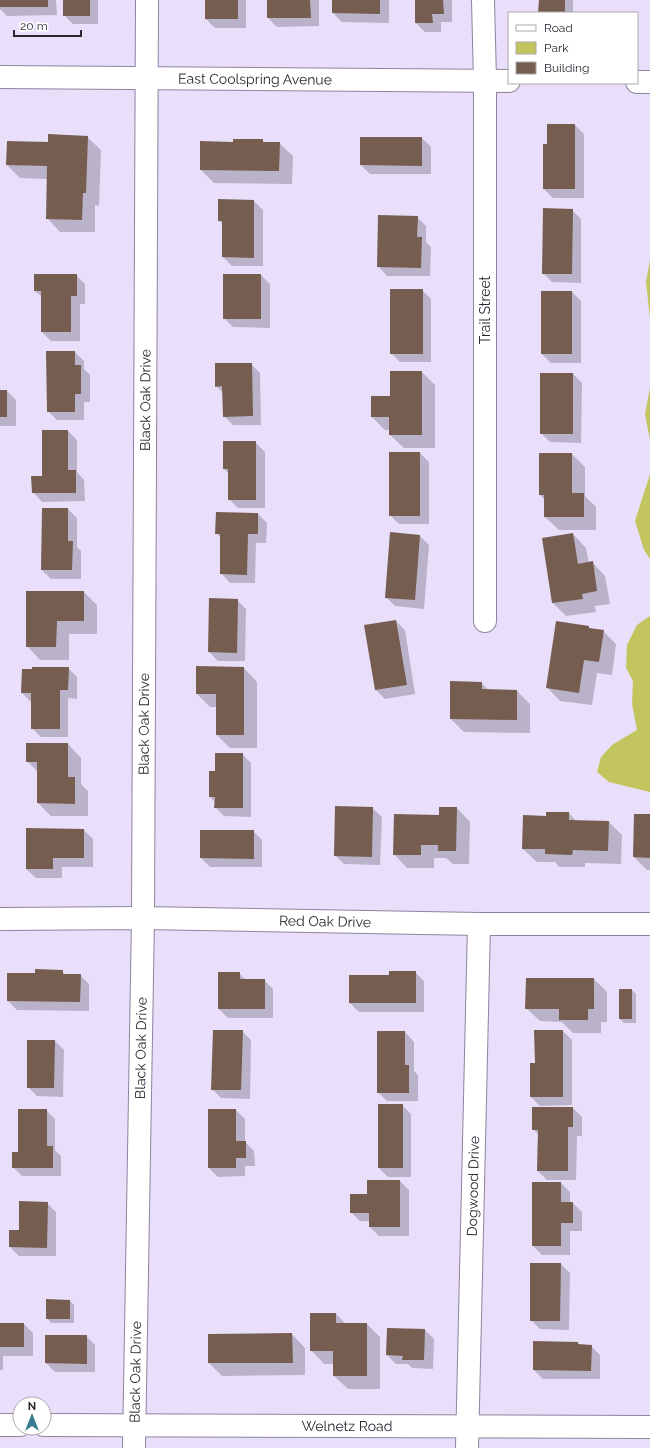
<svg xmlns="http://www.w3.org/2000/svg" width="650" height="1448" viewBox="0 0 650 1448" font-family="Raleway,sans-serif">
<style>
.green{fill:#c2c55e}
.shadow{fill:#0003}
.building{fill:#755d50}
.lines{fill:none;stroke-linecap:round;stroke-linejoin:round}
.minor-casing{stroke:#8e849d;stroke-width:24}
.minor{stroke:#fff;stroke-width:22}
.labels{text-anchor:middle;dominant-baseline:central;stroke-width:4;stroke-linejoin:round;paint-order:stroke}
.street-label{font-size:14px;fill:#2a2631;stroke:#fff}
</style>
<rect width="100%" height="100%" fill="#e9dffa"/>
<!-- green -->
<path class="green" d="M650 260V318L646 282Z
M650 388V440L645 414Z
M650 474V559L644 550 635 521Z
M650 616V792L609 782 597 772 601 757 612 745 637 730 632 704 633 681 626 668 627 645 637 625Z"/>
<!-- shadow -->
<path class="shadow" d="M0 0H56L57 15 7 16 0 9Z
M64 0H98V24H73L64 15Z
M206 0H246V28H215L206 19Z
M268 0H319V26L277 27 268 18Z
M333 0H389V23L342 22 333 13Z
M416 0H452V22H441V32H425L416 23Z
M540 0H573V13H539Z
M575 125 584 134V198H553L544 189 548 145Z
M87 137 101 150 99 206 95 205V232H60L47 218 48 179 20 178 7 165 49 143Z
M422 138 431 147V174H370L361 165Z
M262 140 265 143H279L293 156 292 184 214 183 201 170 234 143Z
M254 201 263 210V266H232L223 257V224L219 221Z
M572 210 581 219V283L552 282 543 273Z
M417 217 426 226V242L431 247 430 276H387L378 266Z
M76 275 85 284V304H80V341H51L42 332V297L35 291Z
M261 275 270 284V328L233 327 224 318Z
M422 290 431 299V362H400L391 353Z
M572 292 581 301V363H551L542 354Z
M75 352 84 361V369L90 375V402H84V420H57L48 411Z
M251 364 260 373 261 425H233L224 416V394L216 386Z
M422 372 435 385V448H404L390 435V430H385L372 417V397H391Z
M573 374 582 383 581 443 550 442 541 433Z
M0 391H7L16 400V426H0Z
M68 431 77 440V472L84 480 85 501 42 502 33 492Z
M255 442 265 452V508H238L229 499V474L224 469Z
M420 453 429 462V524H399L390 515Z
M572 454 585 467V496L596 507V530H559L545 517V500L540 495Z
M43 509H68L77 518V547L81 551V579H51L42 570Z
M258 514 267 523 266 543H256L255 583H230L221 573V538L216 533Z
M573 534 586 548 589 563 592 562 605 576 610 604 595 606 596 612 566 616 553 603 543 538Z
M420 536 429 545 424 609 395 606 386 597Z
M84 592 97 605V634H69V660H40L27 646Z
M237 600 246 609 245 661H218L209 652Z
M396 621 405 630 415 694 385 699 376 690 365 626Z
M588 627 591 629 603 631 616 644 612 675 597 673 592 705 560 701 547 687Z
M68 668 77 677V699L68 698V737H41L32 728 31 702 22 693Z
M244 668 257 682V748H230L217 735V707H210L197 694Z
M481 683 489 690 517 691 530 704V733L464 732 451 719Z
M27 744H68L81 758V784L88 791V816H51L38 803V772L27 761Z
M242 754 251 763V817L224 816 215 807V802L210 797 216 772Z
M372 808 382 817 380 865 344 864 335 855Z
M440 808H457L470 822 469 864H453L446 858H434V868H407L394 854 440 816Z
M569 813 576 821 609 822 622 835 621 864 585 863V867H559L555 862H537L523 849 547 817Z
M650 815V870H647L634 857Z
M84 830 93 839V867H62V878H36L26 869Z
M253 831 262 840V867H210L201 858Z
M62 971 66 975H80L89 984V1011L17 1010 8 1001 36 974Z
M415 972 424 981V1012H359L350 1003 390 976Z
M239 973 246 980H264L273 989V1018H228L219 1009Z
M527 979H594L607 992V1022H601V1033H573L562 1022 540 1021 526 1008Z
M620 990H632L636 994V1023H624L620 1019Z
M242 1031 251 1040 250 1099 221 1098 212 1089Z
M563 1031 572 1040V1105L540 1106 531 1097 536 1064Z
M405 1032 414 1042V1071L418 1075V1101H387L378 1092Z
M55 1041 64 1050 63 1097 37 1096 28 1087Z
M402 1105 411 1114V1177H388L379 1168Z
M573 1108 582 1117V1136H577L576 1180H547L538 1171 539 1135 533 1129Z
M46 1110 55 1119V1150L61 1156V1176H22L13 1167 19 1153Z
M236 1110 245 1119V1142L254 1151 255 1166H245V1176L218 1177 209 1168Z
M400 1181 409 1190V1236H379L370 1227V1221H360L351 1212 368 1194Z
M533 1183H561L570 1192V1203H573L582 1212V1231H570V1255H542L533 1246Z
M47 1203 56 1212V1256H19L10 1247Z
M561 1264 570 1273 569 1330 540 1329 531 1320Z
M70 1301 74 1305V1323H51L47 1318Z
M336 1314 346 1324H367L380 1337V1389H348L334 1376V1364H324L311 1350Z
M0 1324H24L33 1333V1356H3V1370H0Z
M425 1330 434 1339 433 1369 412 1368 408 1364H396L387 1355Z
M292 1334 305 1348V1375L222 1376 209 1363Z
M86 1336 95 1345V1372H55L46 1363Z
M578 1343 580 1345 591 1346 600 1355V1379H543L534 1370Z"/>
<!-- building -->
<path class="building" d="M0 0H48V7H0Z
M63 0H90V16H63Z
M205 0H238V19H205Z
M267 0H310L311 18H267Z
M332 0H380V14L332 13Z
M415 0H443L444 14H432L433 23H415Z
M539 0H565V13H538Z
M547 124H575V189H543V144H547Z
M48 134 88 136 86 193H83L82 220 46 219 47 166 6 165 7 141 48 142Z
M360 137H422V166L360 165Z
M233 139H263V142H280L279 171 200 170V141L233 142Z
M218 199 254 200V258L222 257V221H218Z
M543 208 573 209 572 274H542Z
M378 215 418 216 417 237H422L421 268 377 267Z
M34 274H77V296H71V332H41V291H34Z
M223 274H261V319H223Z
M390 289H423V354H390Z
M541 291H572V354H541Z
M46 351H75V365H81V394H75V412H47Z
M215 363H252L253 416 223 417 222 386 215 387Z
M390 371H422V435H389V417H371V396H390Z
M540 373H573V434H540Z
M0 390H7V417H0Z
M42 430H68V470H76V493H32L31 476H42Z
M223 441H256V500H228V469H223Z
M389 452H420V516H389Z
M539 453H572V493H584V517H544V495H539Z
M42 508H68V541H73L72 570H41Z
M216 512 258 513V534H248L247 575 220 574V534H215Z
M390 532 420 535 415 600 385 598Z
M573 533 578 564 593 561 597 591 582 594 583 599 552 603 542 538Z
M26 591H84V621H57L56 647H26Z
M209 598 238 599 237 653 208 652Z
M396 620 407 685 375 690 364 625Z
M556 621 589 626V628L604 630 599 662 584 660 579 693 546 688Z
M196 666 244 667V735H216V694H196Z
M32 667H69L68 690H60V729H31V693H21L22 669H32Z
M450 681 482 682V689L517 690V720L450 719Z
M26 743H68V777H75V804L37 803V762H26Z
M215 753H243V808H214L215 797H209V771H215Z
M335 806 373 807 372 857 334 856Z
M439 807H457L456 851H438V845H421V855H393L394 814 439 815Z
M546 812H569V820L609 821 608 851 573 850 572 855 545 854V849H522L523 815 546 816Z
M634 814H650V858L633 857Z
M26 828 84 829V858H53V869H26Z
M200 830H254V859L200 858Z
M35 969 63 970V974H81L80 1002 7 1001V973H35Z
M389 971H416V1003H349V975H389Z
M218 972H240V979H265V1009H218Z
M526 978H594V1009H588V1020H559V1009H525Z
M619 989H632V1019H619Z
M213 1030H243L241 1090H211Z
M534 1030H563V1097H530V1063H535Z
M377 1031H405V1065H409V1093H377Z
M27 1040H55L54 1088H27Z
M378 1104H403V1168H378Z
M532 1107H573V1127H568V1171H537L538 1130H532Z
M18 1109H47V1146H53V1168H12V1152H18Z
M208 1109H236V1141H246V1158H236V1168H208Z
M367 1180H400V1227H369V1213H350V1194H367Z
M532 1182H561V1202H573V1223H561V1246H532Z
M19 1201 48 1202 47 1248 9 1247V1230H19Z
M530 1263H561L560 1321H530Z
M46 1299 70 1300V1319H46Z
M310 1313H336V1323H367V1376H333V1351H310Z
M0 1323H24V1347H0Z
M387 1328 425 1329 424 1360H402L403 1356 386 1355Z
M292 1333 293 1363H208V1334Z
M45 1335H87V1364L45 1363Z
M533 1341 578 1342V1344L592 1345 591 1371 533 1370Z"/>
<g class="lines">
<!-- minor casing -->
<g class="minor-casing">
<g id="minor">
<path d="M483 0 485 80V621"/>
<path id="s1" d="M0 77 509 81"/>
<path d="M637 82H650"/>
<path id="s2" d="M0 919 143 918 479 924H650"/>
<path d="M0 1425H20"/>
<path id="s3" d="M44 1425 650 1427"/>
<path id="s4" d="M134 1448 143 918 147 0"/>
<path id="s5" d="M467 1448 479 924"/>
</g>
</g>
<!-- minor -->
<use href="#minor" class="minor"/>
</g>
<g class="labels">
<!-- street labels -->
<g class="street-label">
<text stroke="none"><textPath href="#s1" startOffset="255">East Coolspring Avenue</textPath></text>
<text transform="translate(485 310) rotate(-90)">Trail Street</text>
<text stroke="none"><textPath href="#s4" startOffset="1048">Black Oak Drive</textPath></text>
<text stroke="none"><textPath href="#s4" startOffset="724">Black Oak Drive</textPath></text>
<text stroke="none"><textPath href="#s2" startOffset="325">Red Oak Drive</textPath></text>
<text stroke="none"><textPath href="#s4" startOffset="400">Black Oak Drive</textPath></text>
<text stroke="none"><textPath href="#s5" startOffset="262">Dogwood Drive</textPath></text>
<text stroke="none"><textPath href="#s4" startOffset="76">Black Oak Drive</textPath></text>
<text stroke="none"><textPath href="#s3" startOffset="303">Welnetz Road</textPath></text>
</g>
</g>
<!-- legend -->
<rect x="508" y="12" width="130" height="72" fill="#ffffff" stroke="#aaa8ad"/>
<rect x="516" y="25" width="20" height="6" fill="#ffffff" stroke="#aaa8ad"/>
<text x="544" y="32" font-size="12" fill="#2a2631">Road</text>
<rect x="516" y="42" width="20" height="12" fill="#c2c55e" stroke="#aaa8ad"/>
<text x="544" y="52" font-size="12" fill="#2a2631">Park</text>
<rect x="516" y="62" width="20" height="12" fill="#755d50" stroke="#aaa8ad"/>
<text x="544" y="72" font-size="12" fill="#2a2631">Building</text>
<!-- north arrow -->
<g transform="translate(32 1416)"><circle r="19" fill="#ffffff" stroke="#aaa8ad"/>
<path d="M0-3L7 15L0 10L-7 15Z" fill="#39798d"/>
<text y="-6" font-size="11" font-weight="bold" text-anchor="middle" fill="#2a2631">N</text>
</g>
<!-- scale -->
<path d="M14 30v6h67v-6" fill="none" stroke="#2a2631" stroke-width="2"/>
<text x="20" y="30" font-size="12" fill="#2a2631" stroke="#ffffff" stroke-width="3" paint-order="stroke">20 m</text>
</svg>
